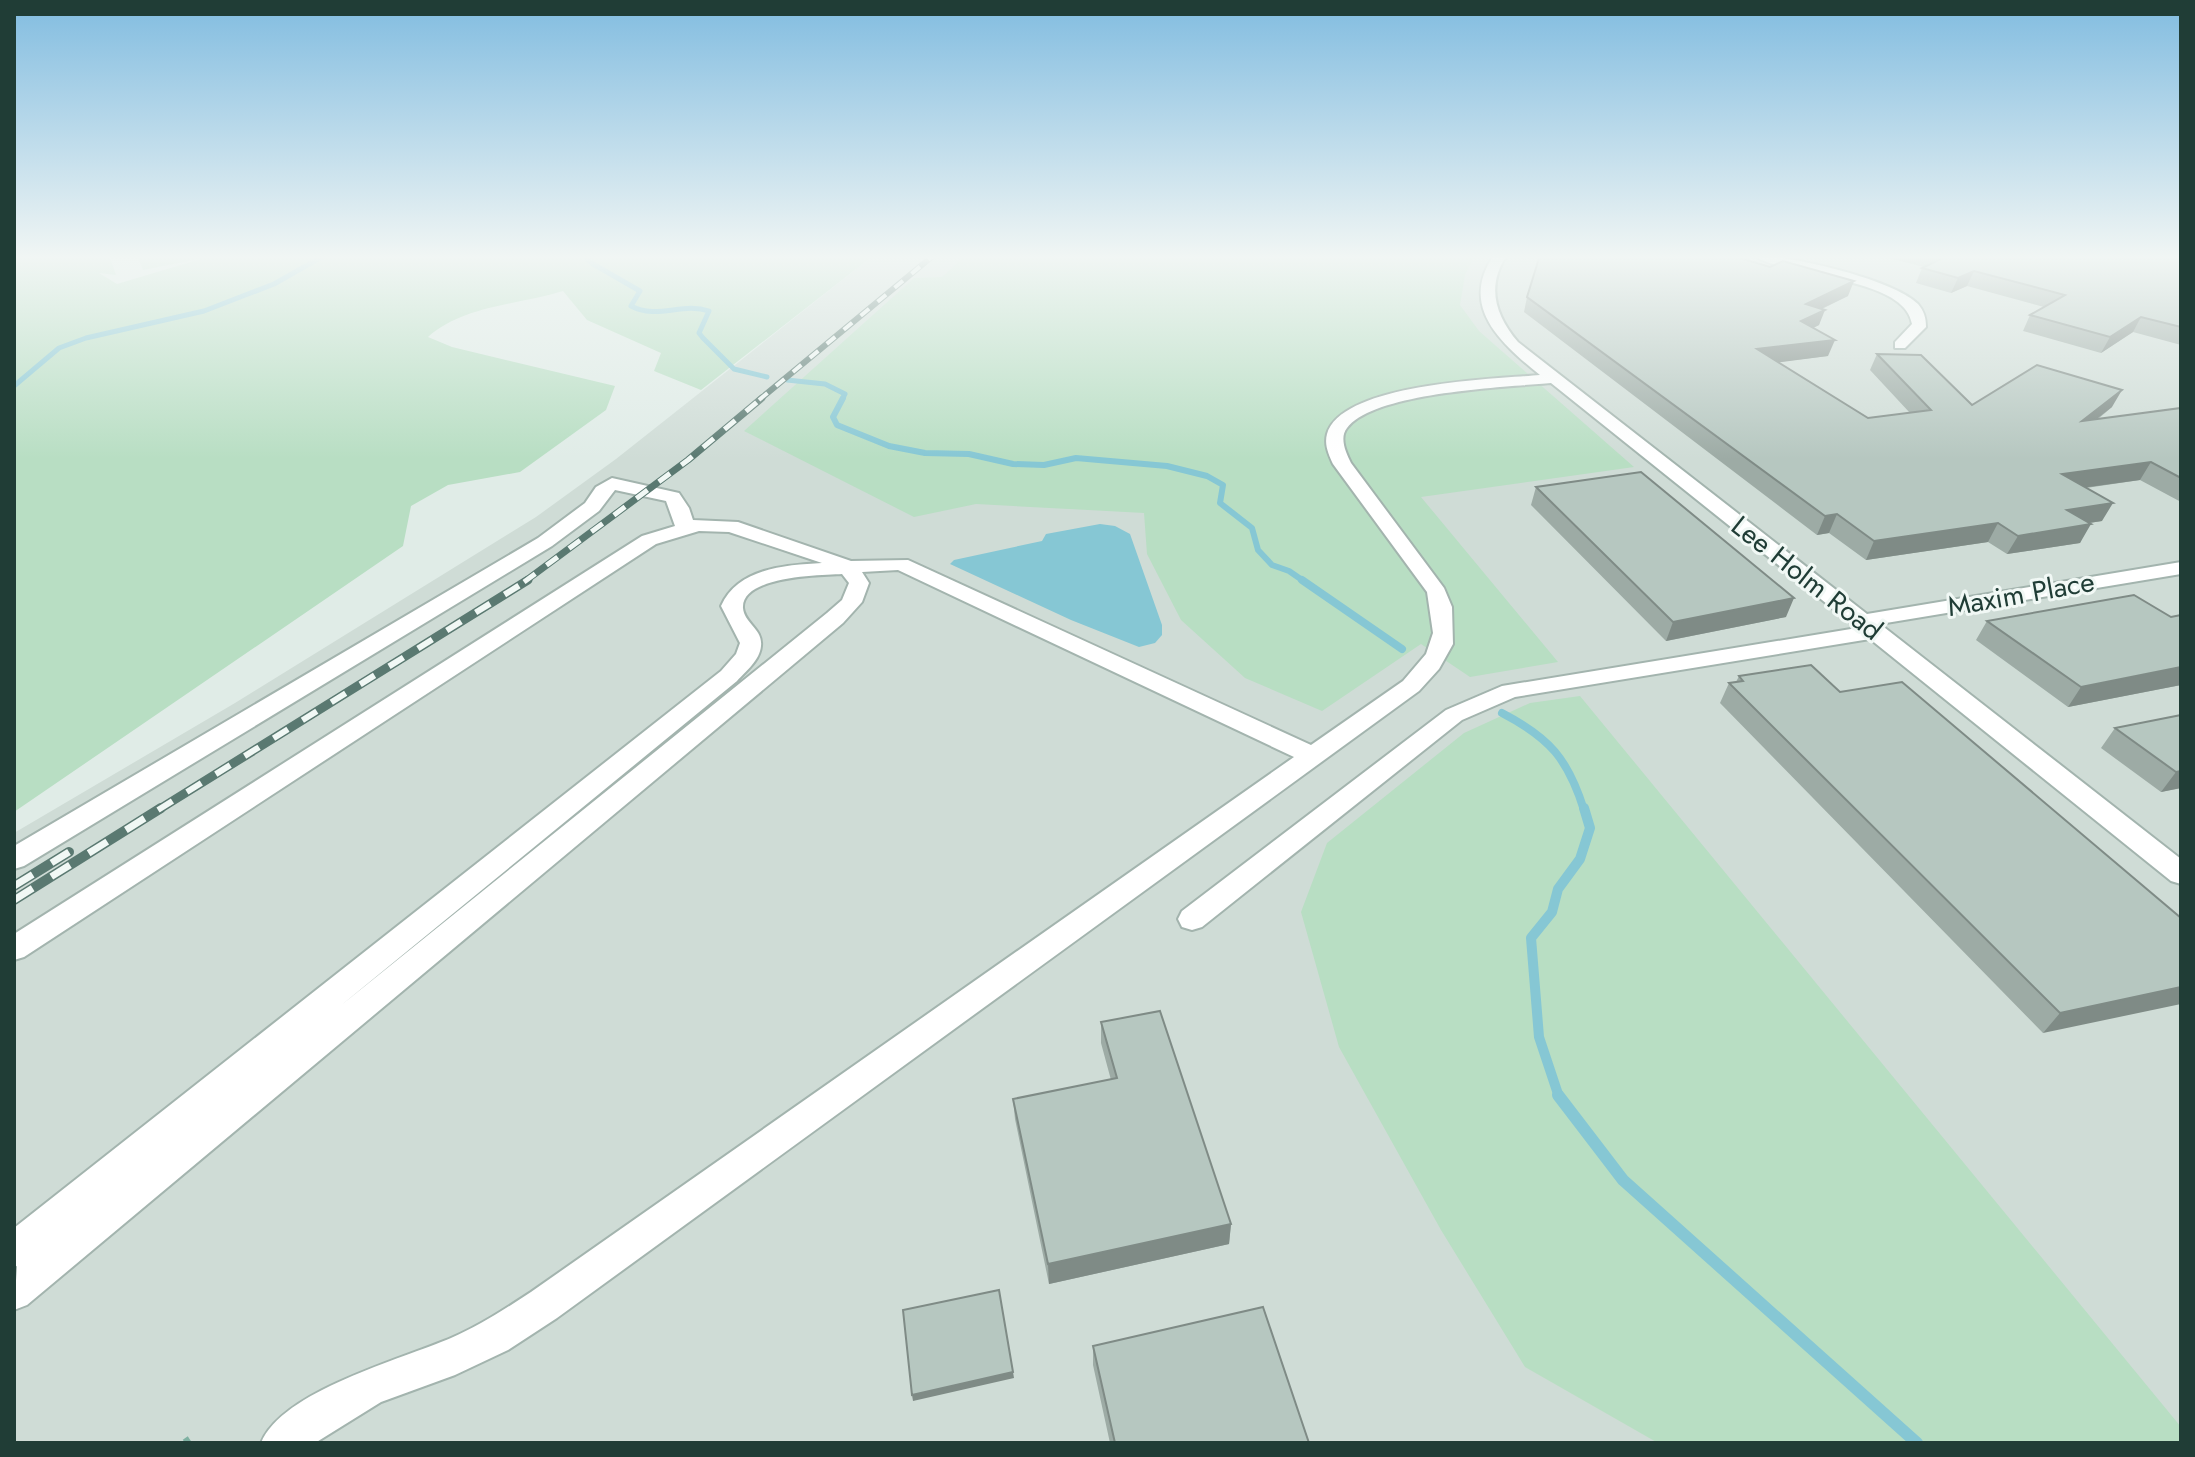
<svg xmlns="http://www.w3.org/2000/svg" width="2195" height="1457" viewBox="0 0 2195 1457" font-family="Jost,sans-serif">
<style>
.built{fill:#cfdcd6}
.green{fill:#b8dec3}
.water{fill:#86c7d4}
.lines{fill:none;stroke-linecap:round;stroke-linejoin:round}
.stream-far4{stroke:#86c7d4;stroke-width:5}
.stream-far3{stroke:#86c7d4;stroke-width:6}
.stream-far2{stroke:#86c7d4;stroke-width:8}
.stream-far1{stroke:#86c7d4;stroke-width:10}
.stream{stroke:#86c7d4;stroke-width:12}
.minor-casing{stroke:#a3b4ae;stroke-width:4}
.path{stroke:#7fb1a2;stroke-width:8;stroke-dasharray:6 9;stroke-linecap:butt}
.minor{fill:#fff;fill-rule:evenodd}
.rail-far3-casing{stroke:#5a7971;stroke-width:6}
.rail-far2-casing{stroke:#5a7971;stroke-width:7}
.rail-far1-casing{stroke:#5a7971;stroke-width:9}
.rail-casing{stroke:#5a7971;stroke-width:10}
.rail-far3{stroke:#f1f8f5;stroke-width:4;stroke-dasharray:11;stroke-linecap:butt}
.rail-far2{stroke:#f1f8f5;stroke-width:5;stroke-dasharray:14;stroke-linecap:butt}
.rail-far1{stroke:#f1f8f5;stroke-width:6;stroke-dasharray:17;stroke-linecap:butt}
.rail{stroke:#f1f8f5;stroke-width:7;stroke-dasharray:22;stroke-linecap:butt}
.wall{fill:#9daba5}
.shaded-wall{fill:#7f8b86}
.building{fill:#b6c7c0;stroke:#7f8b86;stroke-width:2}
.labels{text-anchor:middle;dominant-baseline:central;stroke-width:6;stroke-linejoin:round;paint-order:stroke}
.street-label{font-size:28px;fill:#203d36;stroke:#f1f8f5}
</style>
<rect width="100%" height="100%" fill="#e0ece7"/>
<!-- built -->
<path class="built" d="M874 255H2181V1443H14V833L235 703 536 517 616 459Z"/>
<!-- green -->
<path class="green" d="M14 255H109L116 275 99 273 117 284 204 258 143 270 137 255H874L701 390 654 371 661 353 587 320 563 291C518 305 464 305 428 337L452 347 615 386 606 410 520 472 448 485 411 506 403 546 14 812Z
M966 255H1475L1465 275 1460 305 1479 331 1634 467 1421 497 1558 662 1470 677 1421 644 1322 711 1245 678 1181 620 1147 554 1144 513 976 504 914 517 744 431 914 278 942 277Z
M1580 696 2181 1427V1443H1658L1525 1367 1441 1230 1339 1047 1301 912 1327 843 1464 733 1530 703Z"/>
<!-- water -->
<path class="water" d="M1100 524 1115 526 1130 534 1162 625V635L1155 643 1139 647 1071 620 950 564 954 560 1042 541 1046 534Z"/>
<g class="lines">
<!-- stream-far4 -->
<path class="stream-far4" d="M591 255 587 259 593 264 640 291 631 306C657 320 682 302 709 311L699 333 703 338 734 369 767 377
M787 380 825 384 845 394 842 400
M14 386 59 348 86 338 204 311 274 284 325 255"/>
<!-- stream-far3 -->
<path class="stream-far3" d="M843 398 833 417 837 425 889 446 925 453 969 454 1013 464 1044 465 1076 458 1167 466 1207 476 1223 485 1220 503 1252 528 1258 550 1272 565 1289 571 1305 582"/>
<!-- stream-far2 -->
<path class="stream-far2" d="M1302 580 1402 649
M1502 713C1550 738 1568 759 1584 810"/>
<!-- stream-far1 -->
<path class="stream-far1" d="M1559 1097 1539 1037 1531 938 1552 912 1558 889 1580 859 1590 828 1584 808"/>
<!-- stream -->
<path class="stream" d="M1558 1095 1623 1180 1917 1443"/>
<!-- minor casing -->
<g class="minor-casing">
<path id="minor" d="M1494 255H1507C1486 286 1495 315 1518 342L1867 614 2181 562V574L1880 624 2181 859V884L2171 881 1870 639 1515 697 1462 720 1202 927 1192 930 1182 927 1178 919 1182 911 1446 710 1502 686 1857 628 1551 383C1507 387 1374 392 1347 428 1339 438 1346 453 1351 463L1444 588 1452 607 1453 644 1439 669 1419 691 557 1318 508 1350 455 1375 381 1402 315 1443H261C282 1391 402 1359 451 1338 479 1326 505 1309 531 1292L1294 757 898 570 862 572 869 583 862 602 843 623 27 1305 14 1310 17 1266 14 1267V1228L721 671 736 654 740 643 721 606C738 568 785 565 822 563L729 532 699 531 656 544 24 957 14 960V934L642 536 675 526 666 501 615 490 599 511 552 546 24 866 14 869V846L538 538 585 503 596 487 612 478 679 493 689 508 693 520 738 522 851 561 908 560 1311 745 1403 681 1426 654 1433 633 1427 592 1333 464C1329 455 1324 445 1327 434 1342 383 1496 379 1540 375 1502 344 1458 307 1494 255ZM842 574 849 583 842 600 827 613 339 1007 737 681C746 671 760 660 761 646 763 629 744 623 743 608 741 576 821 575 842 574Z
M1753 255C1789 255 1893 279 1918 304 1924 311 1926 318 1926 327L1905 348H1895V342L1912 324C1905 276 1785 278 1753 255Z"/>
</g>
<!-- path -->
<path class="path" d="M185 1443 191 1439 192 1443"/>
<!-- minor -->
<use href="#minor" class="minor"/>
<!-- rail-far3 casing -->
<g class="rail-far3-casing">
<path id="rail-far3" d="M759 400 934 255"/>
</g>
<!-- rail-far2 casing -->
<g class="rail-far2-casing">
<path id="rail-far2" d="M524 582 688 460 762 398"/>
</g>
<!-- rail-far1 casing -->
<g class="rail-far1-casing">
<path id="rail-far1" d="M158 810 528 580"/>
</g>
<!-- rail casing -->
<g class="rail-casing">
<path id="rail" d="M14 886 69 852
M14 900 161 808"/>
</g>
<!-- rail-far3 -->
<use href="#rail-far3" class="rail-far3"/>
<!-- rail-far2 -->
<use href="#rail-far2" class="rail-far2"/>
<!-- rail-far1 -->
<use href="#rail-far1" class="rail-far1"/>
<!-- rail -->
<use href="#rail" class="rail"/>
</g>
<!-- wall -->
<path class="wall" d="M1877 255H2181V345L2133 332 2101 353 2023 331 2030 315 2044 307 1967 286 1951 293 1916 283 1922 268 1924 267Z
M1848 296 1822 309 1819 325 1813 328 1828 356 1778 362 1868 418 1910 413 1870 370 1877 354 1972 405 2112 407 2098 419 2181 408V502L2140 480 2086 488 2102 521 2089 523 2080 543 2007 554 1988 542 1866 560 1829 533 1817 535 1524 312 1527 297Z
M1536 487 1786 617 1666 641 1531 505Z
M2181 615V685L2068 707 1976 640 1987 621 2171 617Z
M1739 676 1840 692 2181 918 2043 1033 1720 703 1729 683 1736 682Z
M2181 715V788L2161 792 2101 748 2115 728Z
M1101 1022 1231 1224 1229 1244 1049 1284 1015 1119 1013 1099 1111 1080 1101 1043Z
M1093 1346 1309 1443H1110L1093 1365Z"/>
<!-- shaded-wall -->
<path class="shaded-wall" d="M1974 271 1967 286 1951 293 1958 278Z
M1854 281 1848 296 1800 319 1806 304Z
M1825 310 1819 325 1795 337 1801 321Z
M2141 317 2133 332 2101 353 2110 337Z
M1835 340 1828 356 1751 366 1757 349Z
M2122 390 2112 407 2072 438 2082 421Z
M2151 462 2140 480 2052 492 2062 474Z
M2113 503 2102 521 2056 528 2067 510Z
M1837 514 1829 533 1817 535 1825 516Z
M1998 523 1988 542 1866 560 1874 541Z
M2091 524 2080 543 2007 554 2018 536Z
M1794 598 1786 617 1666 641 1673 622Z
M2181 667V685L2068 707 2081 687Z
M2181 771V788L2161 792 2176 772Z
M2181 987V1004L2043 1033 2060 1013Z
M1231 1224 1229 1244 1049 1284 1048 1264Z
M1013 1372 1014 1378 913 1401 912 1395Z"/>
<!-- building -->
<path class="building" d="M1540 255H1730L1770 267 1783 261 1854 281 1806 304 1825 310 1801 321 1835 340 1757 349 1868 418 1931 410 1877 354 1921 355 1972 405 2037 365 2122 390 2082 421 2181 408V478L2151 462 2062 474 2113 503 2067 510 2091 524 2018 536 1998 523 1874 541 1837 514 1825 516 1527 297Z
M1938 255H2181V327L2141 317 2110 337 2030 315 2065 295 1974 271 1958 278 1922 268 1945 257Z
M1641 472 1794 598 1673 622 1536 487Z
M2134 595 2171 617 2181 615V667L2081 687 1987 621Z
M1811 665 1840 692 1902 682 2181 918V987L2060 1013 1729 683 1743 681 1739 676Z
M2181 715V771L2176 772 2115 728Z
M1160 1011 1231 1224 1048 1264 1013 1099 1117 1078 1101 1022Z
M999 1290 1013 1372 912 1395 903 1310Z
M1263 1307 1309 1443H1115L1093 1346Z"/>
<!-- sky -->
<linearGradient id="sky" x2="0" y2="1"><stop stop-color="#81bce0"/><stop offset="0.56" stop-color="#f1f6f4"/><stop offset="1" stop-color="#f1f6f4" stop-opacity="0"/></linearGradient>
<rect width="2195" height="459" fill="url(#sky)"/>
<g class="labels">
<!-- street labels -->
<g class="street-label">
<text transform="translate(1807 578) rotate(38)">Lee Holm Road</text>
<text transform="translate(2021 594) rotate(-10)">Maxim Place</text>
</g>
</g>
<!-- border -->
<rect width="2195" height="1457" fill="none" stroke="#203d36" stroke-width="32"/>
</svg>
